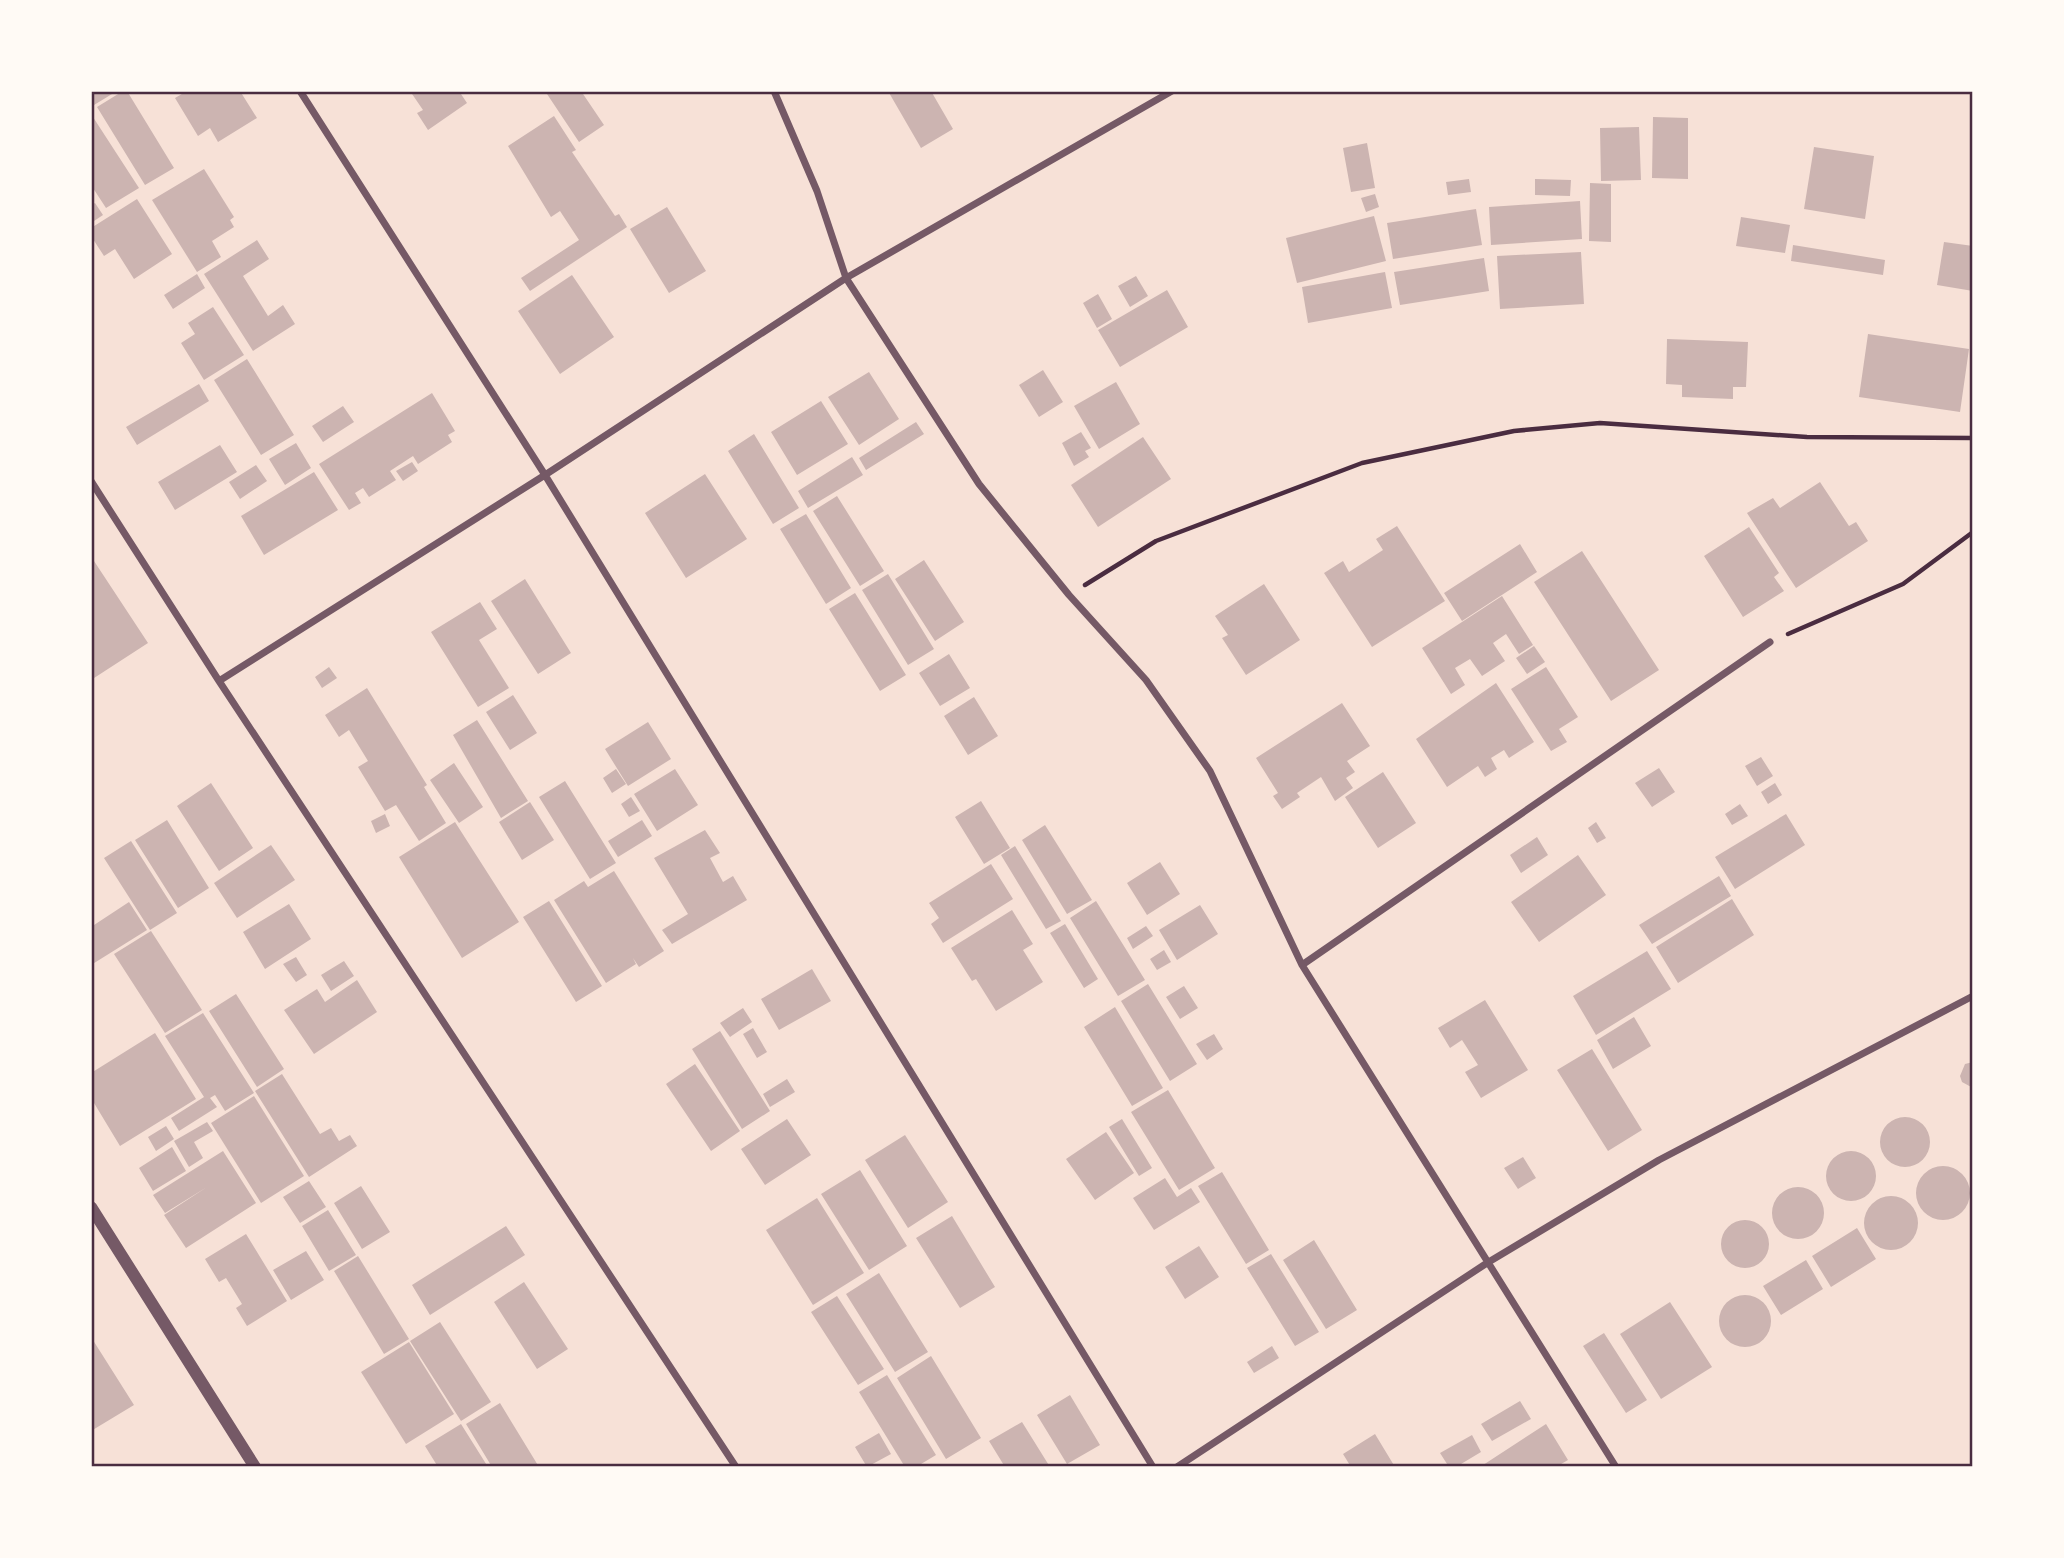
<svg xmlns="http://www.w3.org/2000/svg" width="2064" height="1558" viewBox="0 0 2064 1558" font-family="'Times New Roman',serif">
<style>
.building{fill:#ccb4b1}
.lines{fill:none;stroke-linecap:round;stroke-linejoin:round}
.path{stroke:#4a2c40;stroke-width:4.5}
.minor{stroke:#755966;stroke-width:7}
.tertiary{stroke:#755966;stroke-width:12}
.neatline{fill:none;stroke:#4a2c40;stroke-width:2.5}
</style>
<rect width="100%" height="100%" fill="#f7e1d7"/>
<!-- building -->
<path class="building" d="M91 91H117L94 105Z
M123 91H127L174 168 145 185 97 107Z
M187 91H240L257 118 218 142 210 128 198 136 175 98Z
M410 91H459L467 103 428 130 417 113 423 110Z
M545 91H581L604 125 579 142Z
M888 91H931L953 129 921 148Z
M91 114 139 188 106 208 91 185Z
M554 116 576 150 572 152 615 216 619 214 627 227 530 291 521 278 579 240 560 211 551 217 508 146Z
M1653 117 1688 118V179L1652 178Z
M1639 127 1641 180 1601 181 1600 128Z
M1367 143 1375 188 1351 192 1343 148Z
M1814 147 1874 156 1865 219 1804 209Z
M204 169 234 217 230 220 234 227 212 241 221 257 197 272 152 200Z
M1469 179 1471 192 1448 195 1446 182Z
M1535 179 1571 180 1570 196 1535 195Z
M1590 183 1611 184V242L1589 241Z
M1375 194 1379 207 1366 212 1361 198Z
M137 199 172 254 134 279 115 249 104 256 91 236V228Z
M1580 201 1582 239 1491 245 1489 207Z
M95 203 103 215 91 223V205Z
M667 207 706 271 669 293 630 229Z
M1476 209 1482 245 1393 259 1387 223Z
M1374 216 1386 261 1297 283 1286 238Z
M1741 217 1790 225 1785 253 1736 246Z
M257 240 269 259 243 276 268 316 283 305 295 324 253 351 204 274Z
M1944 242 1973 246V291L1937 285Z
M1793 245 1885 260 1883 275 1791 261Z
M1581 252 1584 304 1500 309 1497 256Z
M1484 258 1489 291 1400 305 1394 272Z
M1385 272 1392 308 1308 323 1302 287Z
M197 274 205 288 173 309 164 295Z
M572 275 614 337 560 374 518 311Z
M1136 276 1148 296 1130 307 1118 286Z
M1167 290 1188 327 1120 367 1098 330Z
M1098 294 1112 319 1097 328 1083 303Z
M213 307 244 355 204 380 181 343 195 334 188 323Z
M1868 334 1969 349 1960 412 1859 397Z
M1667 339 1748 342 1746 387H1733V399L1682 397V385L1666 384Z
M247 359 294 435 261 455 214 380Z
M1043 370 1063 402 1039 417 1019 385Z
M869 372 899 419 859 445 828 397Z
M1116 382 1140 424 1099 449 1074 406Z
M199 384 209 401 137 445 126 427Z
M432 393 455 431 448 435 452 442 418 464 413 456 390 471 396 480 369 497 363 488 355 493 361 503 349 510 319 464Z
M821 401 848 444 797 475 771 432Z
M343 406 354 422 323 442 312 426Z
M916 422 924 434 866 470 859 458Z
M1081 432 1091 448 1085 451 1089 457 1074 466 1062 443Z
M754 434 799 508 773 524 728 451Z
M1143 437 1171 479 1098 527 1071 485Z
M296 443 311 468 285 485 269 459Z
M220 445 237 472 175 510 158 482Z
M852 457 863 475 808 508 798 491Z
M412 462 418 471 403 481 396 471Z
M256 465 267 481 240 499 229 482Z
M314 472 338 510 264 555 241 516Z
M705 474 747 539 686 578 645 513Z
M1820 482 1849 526 1856 522 1868 541 1796 588 1747 513 1773 498 1780 508Z
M837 496 884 571 860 586 813 511Z
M806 514 851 588 826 604 780 529Z
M1397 526 1445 601 1372 647 1324 573 1343 561 1349 572 1383 550 1376 539Z
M1749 527 1779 573 1774 577 1784 591 1743 617 1704 556Z
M1520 544 1537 572 1462 621 1444 593Z
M1582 551 1659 670 1611 701 1534 582Z
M924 560 964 622 935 641 895 579Z
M94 561 148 643 91 680V563Z
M888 574 934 649 908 665 862 590Z
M525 579 571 653 538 674 491 601Z
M1264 584 1300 640 1246 675 1222 638 1228 635 1215 616Z
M855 593 906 675 880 691 829 609Z
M1502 596 1533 645 1519 654 1506 634 1493 643 1505 661 1482 676 1470 659 1455 668 1465 685 1451 694 1422 648Z
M480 602 497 629 479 640 509 688 478 707 431 632Z
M1534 646 1545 662 1527 674 1516 658Z
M949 654 970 688 940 706 919 673Z
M329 667 337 678 322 688 315 677Z
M1546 667 1578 717 1559 729 1567 742 1551 751 1511 689Z
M1496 683 1534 742 1509 758 1504 750 1491 758 1497 769 1485 777 1478 766 1447 787 1416 739Z
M367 688 427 785 424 787 446 823 419 841 396 805 385 811 358 767 368 761 349 730 339 737 325 715Z
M513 695 537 733 510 750 486 712Z
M974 697 998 736 968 755 944 716Z
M1342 703 1370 746 1347 761 1355 772 1346 778 1353 788 1335 801 1321 777 1297 793 1300 797 1282 809 1273 796 1278 793 1256 758Z
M477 720 528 801 501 818 453 735Z
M648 722 671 759 628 786 605 749Z
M1761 757 1773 776 1757 786 1745 766Z
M454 763 483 807 459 823 430 780Z
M1659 768 1675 792 1652 807 1635 783Z
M616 769 626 784 612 793 603 778Z
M675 769 698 805 657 831 634 794Z
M1383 772 1416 823 1378 848 1345 797Z
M565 781 616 863 590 879 539 797Z
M211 783 253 848 219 871 177 806Z
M1775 783 1782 795 1768 804 1761 792Z
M631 797 640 811 629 817 621 804Z
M981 801 1010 848 984 864 955 817Z
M530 802 554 840 522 860 499 822Z
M1740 804 1748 816 1732 825 1725 814Z
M385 814 390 826 376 833 371 821Z
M1786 814 1805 845 1735 889 1715 857Z
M167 820 209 888 178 908 135 840Z
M642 820 652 836 618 857 608 841Z
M455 822 519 922 462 958 399 857Z
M1596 822 1606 838 1597 843 1588 828Z
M1045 825 1092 900 1067 914 1022 840Z
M705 830 720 853 710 858 723 882 733 876 747 900 672 944 662 930 688 914 654 858Z
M1537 837 1548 855 1521 873 1510 855Z
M131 841 177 913 150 930 104 858Z
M271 845 295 880 237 918 214 883Z
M1015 846 1061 921 1046 929 1001 855Z
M1578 855 1606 895 1539 942 1511 902Z
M1160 862 1180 894 1147 915 1127 883Z
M991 864 1013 899 943 943 931 924 939 918 929 903Z
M614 871 664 951 639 967 633 958 636 964 606 983 554 900 584 881 588 887Z
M1719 876 1731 896 1652 944 1639 925Z
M1732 899 1754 935 1678 983 1656 947Z
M549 901 602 986 576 1002 523 917Z
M1096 901 1145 980 1118 996 1070 918Z
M129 902 147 930 91 965V927Z
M289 904 311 939 265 969 243 932Z
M1200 905 1218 934 1177 960 1159 930Z
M1012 910 1033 944 1023 950 1043 982 996 1011 976 979 972 981 951 948Z
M1065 924 1098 979 1084 988 1050 933Z
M1146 926 1153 936 1133 949 1127 938Z
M151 931 202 1010 165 1033 114 954Z
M1164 950 1171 962 1157 970 1150 959Z
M1647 951 1671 989 1596 1035 1573 996Z
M296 957 307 975 296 982 283 964Z
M344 961 354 976 331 991 321 975Z
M812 969 831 1001 779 1030 761 999Z
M357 980 377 1012 314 1054 284 1010 317 989 325 1002Z
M1148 984 1197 1064 1170 1081 1121 1001Z
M1184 986 1198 1008 1180 1019 1166 997Z
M236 994 284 1069 257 1087 209 1011Z
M1485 1000 1528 1070 1481 1098 1465 1072 1478 1065 1462 1040 1450 1048 1438 1028Z
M1115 1007 1163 1088 1132 1106 1084 1027Z
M743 1008 752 1022 730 1037 720 1023Z
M203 1013 254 1093 225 1111 215 1095 210 1098 217 1107 179 1131 171 1118 204 1097 165 1036Z
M1634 1017 1651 1046 1613 1069 1597 1040Z
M753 1028 767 1052 757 1058 743 1034Z
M720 1031 770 1111 742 1129 692 1049Z
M155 1033 196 1099 120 1146 91 1098V1073Z
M1214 1034 1223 1049 1207 1060 1196 1044Z
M1592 1049 1642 1130 1608 1151 1557 1070Z
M1973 1062V1088L1962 1082 1960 1076 1965 1064Z
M695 1064 740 1131 711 1151 666 1084Z
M282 1074 320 1134 331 1128 339 1141 350 1135 357 1146 309 1177 255 1091Z
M787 1079 795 1092 770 1107 763 1094Z
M1168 1090 1215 1168 1179 1190 1131 1112Z
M254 1096 304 1176 261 1203 211 1123Z
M1880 1142a25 25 0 1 1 50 0a25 25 0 1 1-50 0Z
M787 1119 811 1155 765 1185 741 1149Z
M1122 1119 1152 1168 1139 1176 1109 1127Z
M207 1122 213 1131 194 1142 203 1158 189 1167 174 1141Z
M166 1126 174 1139 156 1151 148 1137Z
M1106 1132 1134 1173 1095 1200 1066 1159Z
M905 1135 948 1202 908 1228 865 1160Z
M172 1147 186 1171 153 1191 139 1168Z
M1826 1176a25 25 0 1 1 50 0a25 25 0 1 1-50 0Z
M223 1151 256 1203 186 1248 164 1215 207 1187 165 1213 153 1195Z
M1523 1157 1536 1178 1518 1189 1504 1168Z
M1916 1193a27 27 0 1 1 54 0a27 27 0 1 1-54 0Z
M860 1170 907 1246 869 1270 821 1194Z
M1222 1172 1269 1250 1246 1264 1198 1186Z
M1165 1178 1177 1197 1191 1188 1200 1202 1154 1230 1133 1198Z
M309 1181 326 1207 300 1223 283 1197Z
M361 1186 390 1232 362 1249 334 1203Z
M1772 1213a26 26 0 1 1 52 0a26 26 0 1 1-52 0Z
M1864 1223a27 27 0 1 1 54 0a27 27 0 1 1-54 0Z
M817 1198 864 1273 813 1305 766 1230Z
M328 1210 356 1255 329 1271 302 1226Z
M952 1216 995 1287 960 1308 916 1238Z
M1721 1244a24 24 0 1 1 48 0a24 24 0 1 1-48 0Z
M506 1226 525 1255 430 1315 412 1285Z
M1857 1228 1876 1259 1831 1287 1812 1256Z
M246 1234 287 1301 247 1326 236 1308 242 1304 226 1278 219 1282 205 1259Z
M1314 1240 1357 1310 1326 1329 1283 1260Z
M1199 1246 1219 1277 1185 1299 1165 1267Z
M306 1251 324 1280 291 1300 273 1270Z
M1271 1254 1319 1332 1295 1346 1247 1268Z
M358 1256 409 1339 384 1354 334 1271Z
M1806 1260 1823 1289 1781 1315 1763 1286Z
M879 1273 928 1352 895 1372 846 1294Z
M524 1282 568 1349 537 1369 494 1302Z
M1719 1321a26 26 0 1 1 52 0a26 26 0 1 1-52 0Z
M837 1296 884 1369 858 1385 811 1312Z
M1670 1302 1712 1367 1661 1399 1620 1334Z
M440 1322 491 1402 461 1421 410 1341Z
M1604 1333 1647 1400 1626 1413 1583 1346Z
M91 1337 134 1405 91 1431Z
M409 1342 454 1414 406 1444 361 1372Z
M1272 1346 1279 1358 1254 1373 1247 1362Z
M931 1356 981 1438 946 1459 897 1378Z
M887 1375 936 1455 916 1467H905L859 1392Z
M1070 1395 1100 1445 1067 1464 1037 1415Z
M1520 1401 1531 1419 1492 1441 1481 1424Z
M500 1403 539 1467H492L466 1424Z
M1022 1422 1050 1467H1005L989 1441Z
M461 1424 488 1467H438L425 1446Z
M1546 1424 1568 1460 1556 1467H1480Z
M879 1433 891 1454 867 1467 855 1447Z
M1375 1434 1395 1467H1351L1343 1454Z
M1472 1435 1481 1452 1456 1467H1449L1440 1453Z"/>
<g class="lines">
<!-- path -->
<path class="path" d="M1085 585 1156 541 1362 463 1514 431 1600 423 1807 437 1973 438
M1788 634 1903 584 1973 532"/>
<!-- minor -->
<path class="minor" d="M300 91 545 475 1153 1467
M774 91 817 191 846 278 979 484 1069 595 1146 680 1210 771 1302 965 1616 1467
M91 481 219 681 736 1467
M219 681 545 475 846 278 1172 91
M1302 965 1770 642
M1177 1467 1487 1263 1659 1160 1973 996"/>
<!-- tertiary -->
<path class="tertiary" d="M91 1207 255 1467"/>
</g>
<!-- border -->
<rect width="2064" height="1558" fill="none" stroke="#fffaf5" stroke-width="186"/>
<rect x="93" y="93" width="1878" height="1372" class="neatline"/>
</svg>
